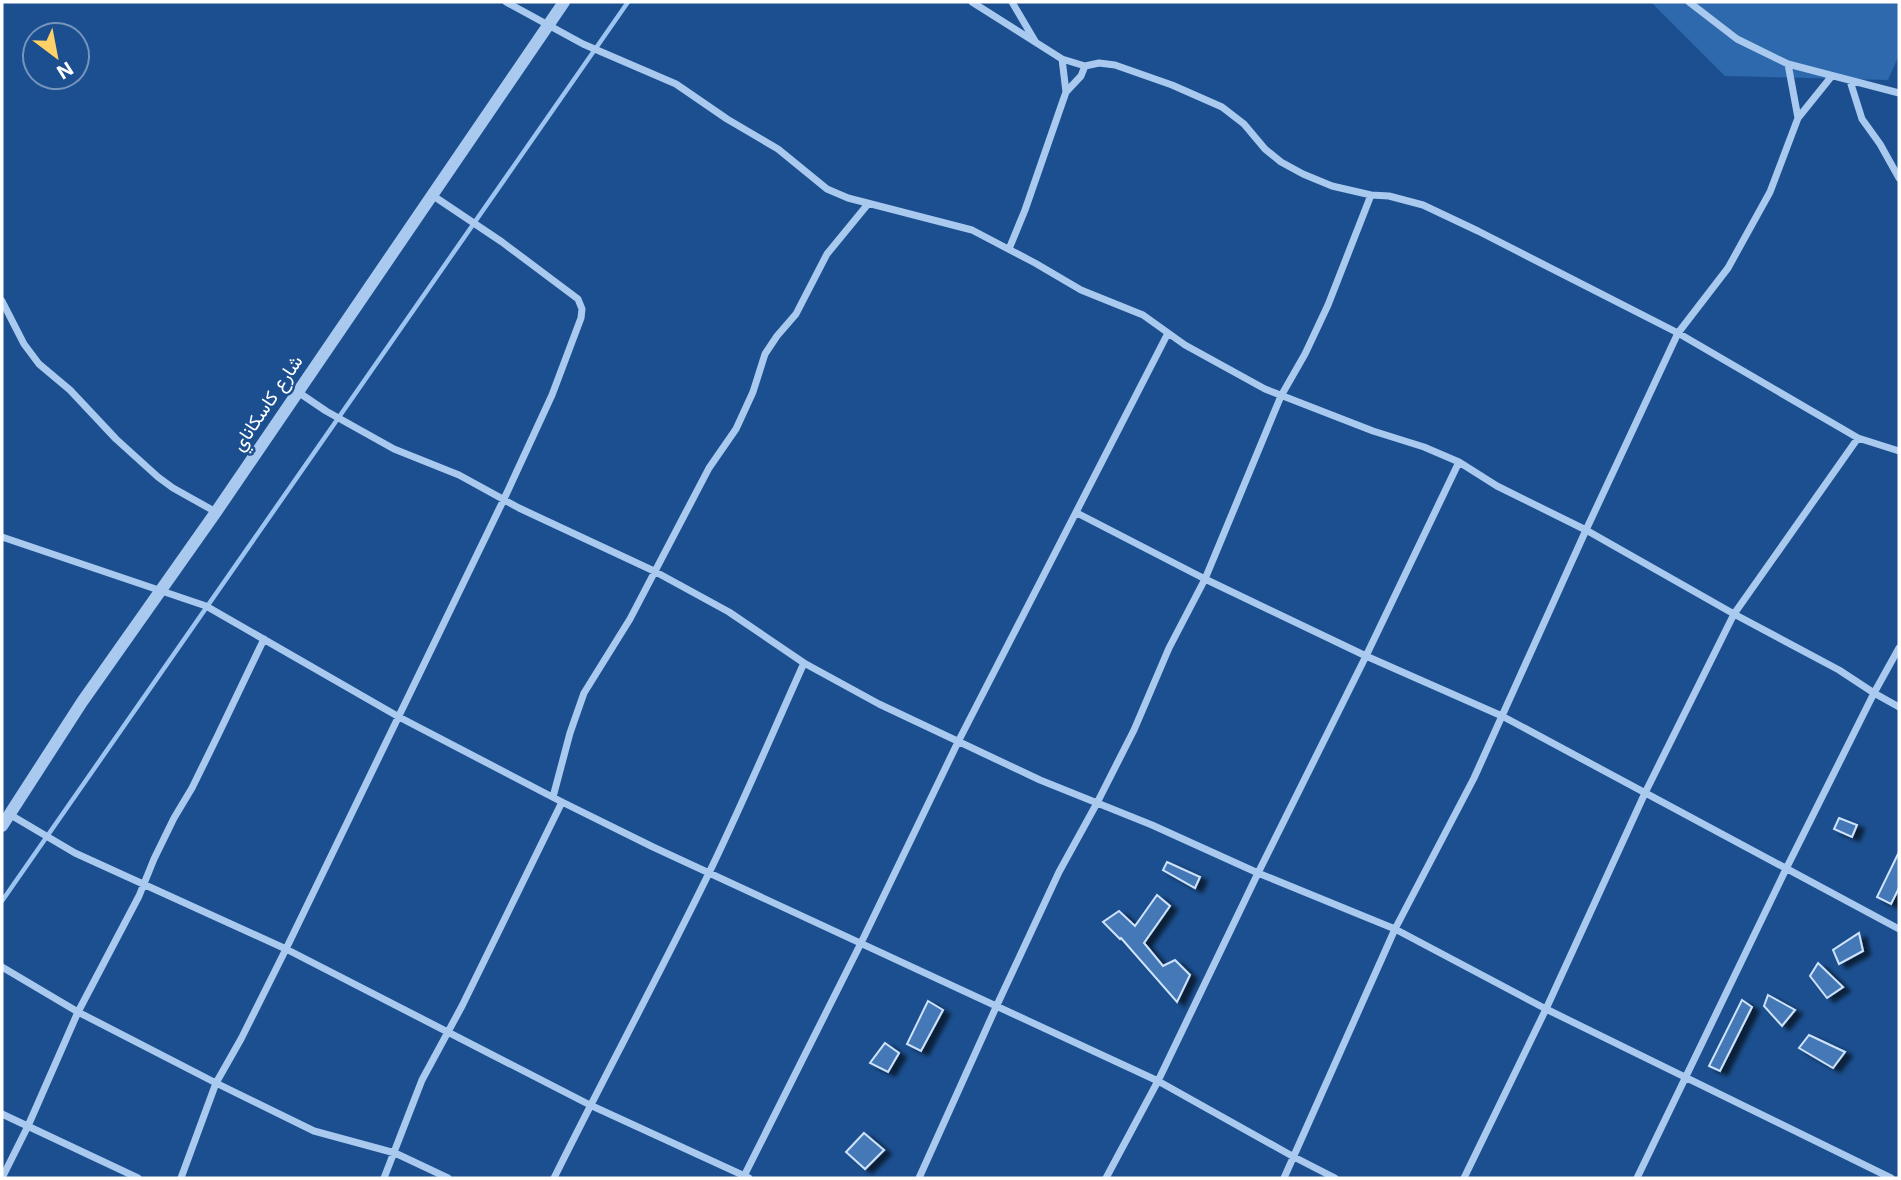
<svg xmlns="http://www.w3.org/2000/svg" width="1901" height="1180" viewBox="0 0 1901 1180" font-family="Inter,Vazirmatn,sans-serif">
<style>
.green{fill:#2e69ad}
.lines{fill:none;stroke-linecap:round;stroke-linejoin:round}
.stream{stroke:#9cc4f0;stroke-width:4.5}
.building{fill:#4478b7;stroke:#cfe3fa;stroke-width:2;filter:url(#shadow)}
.minor{stroke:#a9c9ee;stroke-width:7}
.tertiary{stroke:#a9c9ee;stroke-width:12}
.labels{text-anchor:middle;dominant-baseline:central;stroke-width:5;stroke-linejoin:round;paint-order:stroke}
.street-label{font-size:19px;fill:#fff;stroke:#1b4f8f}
</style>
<defs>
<filter id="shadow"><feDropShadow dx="7" dy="4" stdDeviation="2" flood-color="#0009"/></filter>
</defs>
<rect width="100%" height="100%" fill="#1b4f8f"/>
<!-- green -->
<path class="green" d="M1651 2H1899V55L1888 80 1725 76Z"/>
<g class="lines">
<!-- stream -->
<path class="stream" d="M2 901 628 2"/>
</g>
<!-- building -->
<path class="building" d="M1839 818 1857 825 1852 837 1834 829Z
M1899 852V888L1891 904 1877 897Z
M1167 862 1200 877 1195 888 1163 870Z
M1157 895 1170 906 1144 943 1163 966 1175 960 1190 975 1177 1002 1121 938 1120 939 1103 922 1119 911 1135 926Z
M1859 933 1863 951 1839 964 1833 950Z
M1818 963 1843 987 1827 998 1810 976Z
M1768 995 1795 1010 1782 1026 1764 1006Z
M1742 1000 1752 1007 1720 1071 1709 1066Z
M928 1001 943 1010 921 1051 907 1044Z
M1809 1035 1845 1052 1833 1068 1799 1048Z
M885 1043 899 1053 888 1072 870 1063Z
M864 1133 884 1150 865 1169 846 1152Z"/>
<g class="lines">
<!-- minor -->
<path class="minor" d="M506 2 583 44 676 84 727 119 778 149 827 189 848 198 972 230 1035 263 1081 290 1143 315 1185 345 1265 389 1373 431 1424 447 1459 462 1497 486 1586 530 1474 778 1395 929 1284 1178
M972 2 1062 59 1085 66 1099 63 1115 65 1172 85 1222 107 1244 124 1265 149 1281 162 1303 174 1332 186 1371 195 1389 196 1423 205 1478 231 1678 333 1728 268 1770 192 1798 118 1831 77
M1012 2 1035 41
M1689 2 1737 39 1788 64 1899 93
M1062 59 1066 92
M1788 64 1798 118
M1850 81 1862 119 1880 144 1899 178
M1009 249 1025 210 1066 92 1081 76 1085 66
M2 301 24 344 39 364 70 390 116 439 158 477 173 488 216 512
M298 392 326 411 394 449 459 475 519 508 654 571 729 612 804 663 879 704 1040 780 1152 825 1258 873 1395 929 1546 1009 1891 1178
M1899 451 1858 438 1678 333 1586 530 1734 614 1839 670 1874 693 1899 707
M1077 513 1205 579 1366 656 1502 716 1899 929
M2 537 206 606 399 717 562 802 653 847 1158 1081 1294 1157 1335 1178
M553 797 570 733 584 693 630 619 709 468 736 429 753 392 765 354 777 336 796 314 827 254 868 204
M9 814 75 853 286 949 590 1105 749 1178
M2 967 78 1012 216 1083 314 1131 395 1153 448 1178
M2 1114 138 1178
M2 1178 28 1126 78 1012 139 896 154 859 174 818 192 788 218 735 264 639
M181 1178 216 1083 241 1039 286 949 504 499 552 395 581 318 582 309 578 299 502 242 432 195
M384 1178 422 1080 462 1006 562 802
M554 1178C604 1077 658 977 708 875 742 805 772 734 804 663
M743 1178 861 943 958 742 1168 333
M919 1178 997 1005 1059 872 1097 803 1134 730 1169 648 1205 579 1281 396 1305 354 1328 305 1371 195
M1106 1178 1158 1081 1258 873 1366 656 1459 462
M1464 1178 1546 1009 1645 793 1734 614 1858 438
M1637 1178 1786 869 1874 693 1899 648"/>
<!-- tertiary -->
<path class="tertiary" d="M2 826 82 702 216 512 564 2"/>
</g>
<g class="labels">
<!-- street labels -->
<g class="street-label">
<text transform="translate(267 403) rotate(-56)">شارع كاسكاناي</text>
</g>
</g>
<!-- border -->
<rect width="1901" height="1180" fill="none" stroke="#ffffff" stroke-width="7"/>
<!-- north arrow -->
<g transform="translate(56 56) rotate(148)"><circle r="33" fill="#1b4f8f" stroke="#7695bc" stroke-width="2"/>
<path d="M0-5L12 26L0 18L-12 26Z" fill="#ffd166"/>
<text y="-10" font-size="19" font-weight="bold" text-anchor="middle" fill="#ffffff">N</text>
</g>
</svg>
